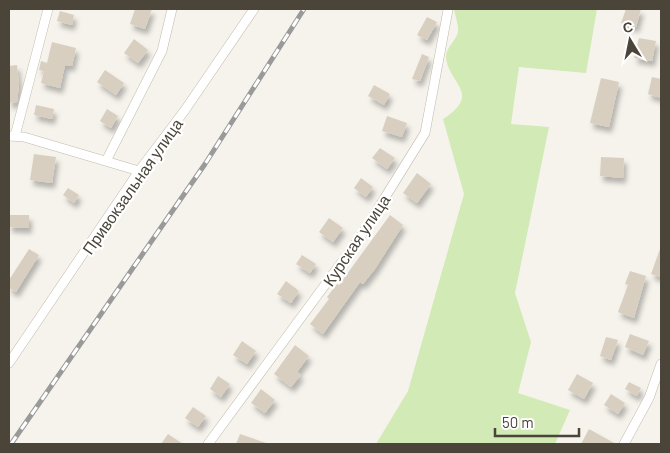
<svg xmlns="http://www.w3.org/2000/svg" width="670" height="453" viewBox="0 0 670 453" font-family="Barlow,sans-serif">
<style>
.green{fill:#d2eab5}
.building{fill:#d8cfc1;filter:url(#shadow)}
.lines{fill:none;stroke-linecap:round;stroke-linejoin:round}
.minor-casing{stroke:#c2bbae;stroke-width:10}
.minor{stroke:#fff;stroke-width:9}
.rail-casing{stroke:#9a9a9a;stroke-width:5}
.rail{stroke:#fff;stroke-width:3;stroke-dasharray:9;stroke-linecap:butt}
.labels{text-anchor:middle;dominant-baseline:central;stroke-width:4.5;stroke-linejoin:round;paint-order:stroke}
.street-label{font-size:16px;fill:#4b4439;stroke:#fff}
</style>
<defs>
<filter id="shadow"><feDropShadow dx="3" dy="5.5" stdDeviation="2.5" flood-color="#0004"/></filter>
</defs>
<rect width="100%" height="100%" fill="#f6f3ec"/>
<!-- green -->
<path class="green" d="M454 9H597L586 73 519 67 511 124 549 127 515 293 531 342 518 393 570 410 555 444H376L408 391 464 194 443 119C483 93 448 84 446 57 446 47 456 41 458 32 459 26 455 15 454 9Z"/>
<!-- building -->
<path class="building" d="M135 9H152L145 29 130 24Z
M626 9H641L636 27 621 23Z
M60 11 74 15 72 25 57 21Z
M427 17 437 22 427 40 417 35Z
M639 38 656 41 652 61 634 58Z
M134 39 148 50 138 63 124 53Z
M52 42 76 48 72 66 65 65 60 88 41 83 44 71 39 70 41 61 47 63Z
M422 54 429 57 420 81 412 79Z
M17 65 19 85 17 102 9 103V66Z
M105 70 124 83 116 95 97 82Z
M652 77 661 79V98L648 94Z
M601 78 619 82 609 127 590 123Z
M374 85 390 94 384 105 368 96Z
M36 105 54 109 52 119 34 115Z
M107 109 118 116 111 128 100 121Z
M387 116 407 123 402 137 382 131Z
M380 148 395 158 387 169 372 158Z
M34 154 56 157 52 183 30 180Z
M601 157 624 158 623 178 600 176Z
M417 173 431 184 417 203 403 193Z
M361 178 373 187 366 197 354 188Z
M68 188 79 195 74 203 63 195Z
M9 215H29V228L9 227Z
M390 215 403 225 375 269 363 284 360 282 323 334 310 324 329 299 327 297 337 284 339 285Z
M329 218 343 228 333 242 319 232Z
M29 249 39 255 16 292 9 288V280Z
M660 249H661V277L651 274Z
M302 255 316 264 310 273 296 264Z
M630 271 646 276 634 318 618 312 628 285 625 284Z
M286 281 299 291 291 303 277 294Z
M630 334 649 341 643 355 625 347Z
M606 337 618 340 611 360 600 356Z
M242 341 256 351 247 364 233 355Z
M295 345 309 356 297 372 301 375 291 387 274 374Z
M577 374 593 383 584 399 568 390Z
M218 376 230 384 221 397 210 389Z
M629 382 641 388 637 396 625 389Z
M261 389 275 400 265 413 251 403Z
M611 394 625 403 618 414 604 405Z
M193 407 206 416 198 427 185 418Z
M589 429 616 444H581Z
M168 434 183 444H161Z
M240 434 266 443V444H236Z"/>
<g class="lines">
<!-- minor casing -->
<g class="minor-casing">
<path id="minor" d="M9 136 24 137 139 171
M15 136 48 9
M106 161 162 51 172 9
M9 363 139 171 185 110 254 9
M208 444 361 236 425 133 448 10
M624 444 649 398 661 364"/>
</g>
<!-- minor -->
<use href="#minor" class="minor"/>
<!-- rail casing -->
<g class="rail-casing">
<path id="rail" d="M11 444 205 164 304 9"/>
</g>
<!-- rail -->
<use href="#rail" class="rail"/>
</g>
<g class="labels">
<!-- street labels -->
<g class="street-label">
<text transform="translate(132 186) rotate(-55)">Привокзальная улица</text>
<text transform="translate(356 240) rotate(-56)">Курская улица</text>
</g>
</g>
<!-- border -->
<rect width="670" height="453" fill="none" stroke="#4b4439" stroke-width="20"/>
<!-- north arrow -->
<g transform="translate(630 40) rotate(350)" stroke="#ffffff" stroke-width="4" paint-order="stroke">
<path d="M0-4L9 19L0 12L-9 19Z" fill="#4b4439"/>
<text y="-8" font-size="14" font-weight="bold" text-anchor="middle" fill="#4b4439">С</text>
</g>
<!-- scale -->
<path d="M495 428v8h84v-8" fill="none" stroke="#4b4439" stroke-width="2.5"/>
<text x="502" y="428" font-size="15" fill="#4b4439" stroke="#ffffff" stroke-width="4" paint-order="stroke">50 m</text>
</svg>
